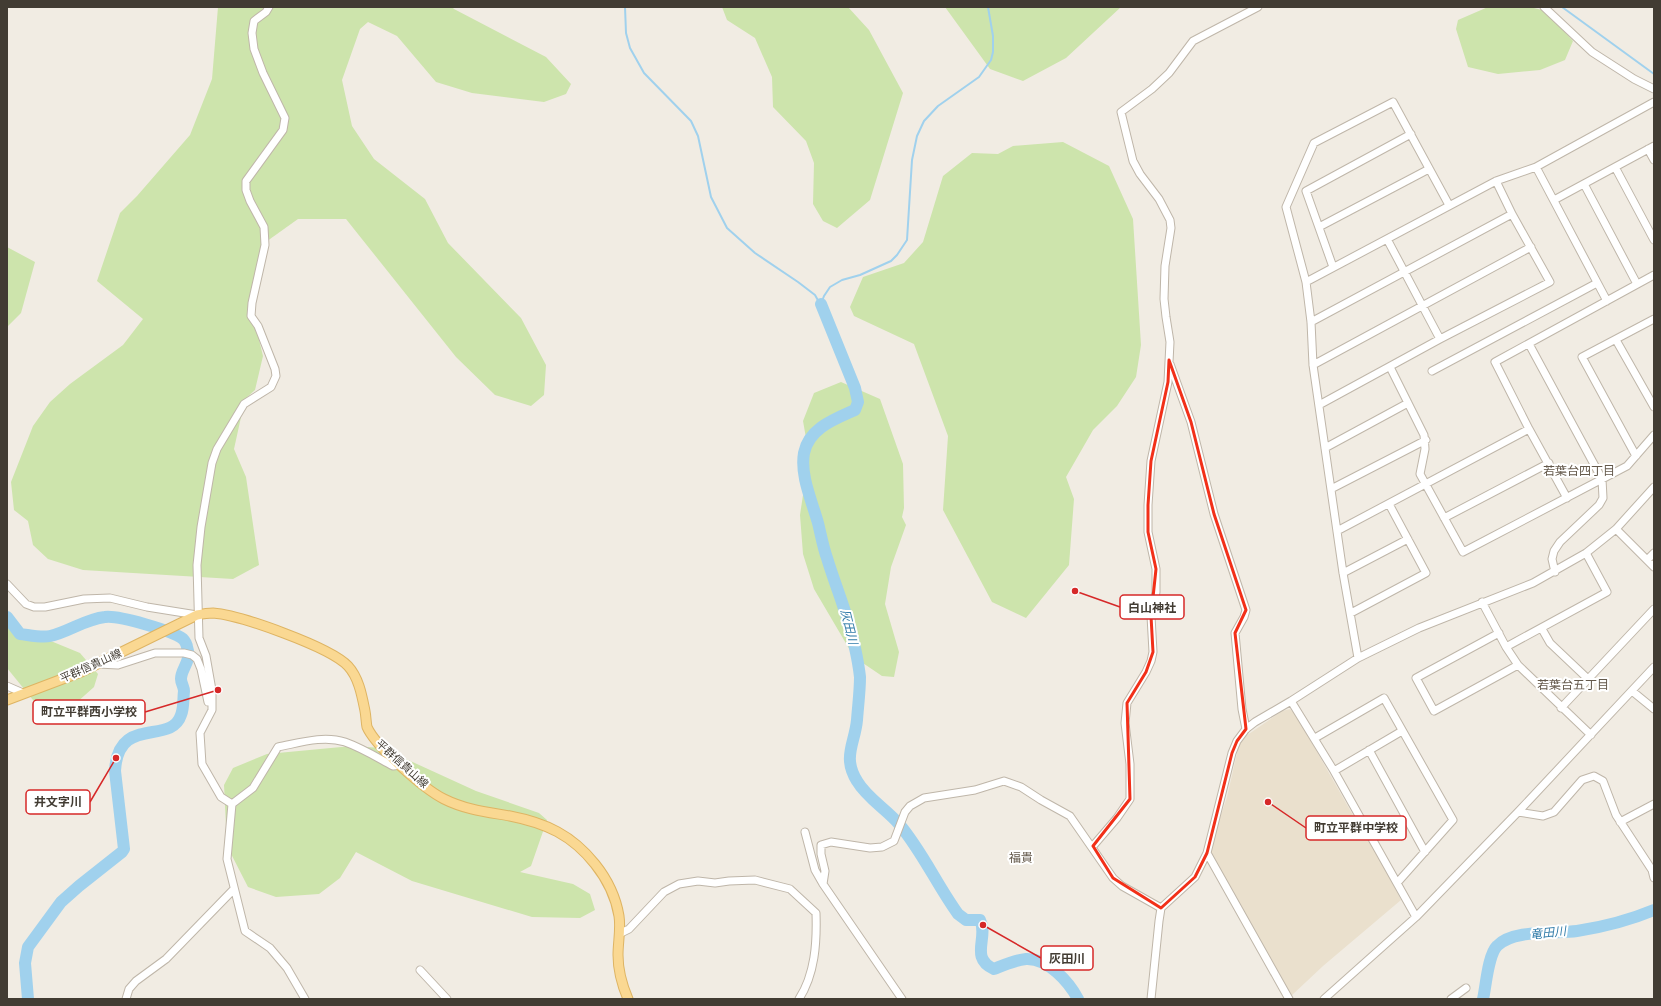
<svg xmlns="http://www.w3.org/2000/svg" width="1661" height="1006" viewBox="0 0 1661 1006" font-family="'DejaVu Sans','Noto Sans JP',sans-serif">
<style>
.education{fill:#eae0cd}
.green{fill:#cde4ac}
.lines{fill:none;stroke-linecap:round;stroke-linejoin:round}
.stream{stroke:#a0d1ed;stroke-width:2}
.river{stroke:#a0d1ed;stroke-width:12}
.minor-casing{stroke:#bfb6a9;stroke-width:9}
.major-casing{stroke:#deb463;stroke-width:11}
.minor{stroke:#fff;stroke-width:7}
.major{stroke:#fad892;stroke-width:9}
.marked{fill:none;stroke:#f23019;stroke-width:3;stroke-linejoin:round}
.labels{text-anchor:middle;dominant-baseline:central;stroke-width:4;stroke-linejoin:round;paint-order:stroke}
.street-label{font-size:11px;fill:#423c33;stroke:#fff}
.neighbourhood-label{font-size:12px;fill:#64594b;stroke:#fff}
.water-label{font-size:12px;font-style:italic;fill:#327ca9;stroke:#fff}
.leader{fill:none;stroke:#d62828;stroke-width:1.5}
.callout-dot{fill:#d62828;stroke:#fff;stroke-width:1.5}
.callout{fill:#fff;stroke:#d62828;stroke-width:1.5}
.callout-label{font-size:12px;text-anchor:middle;font-weight:bold;fill:#423c33}
</style>
<rect width="100%" height="100%" fill="#f1ece3"/>
<!-- education -->
<path class="education" d="M1290 709 1296 715 1354 817 1374 847 1401 900 1323 966 1290 997 1211 856 1215 833 1227 797 1240 740 1282 711Z"/>
<!-- green -->
<path class="green" d="M218 7H452L454 9 546 57 571 84 566 94 544 102 472 93 436 82 397 36 368 22 360 29 342 80 352 126 374 159 425 199 448 243 521 318 546 365 544 395 531 406 495 395 456 357 346 219H298L263 244 250 303 263 356 255 390 245 399 234 449 246 477 259 565 233 579 83 570 48 559 33 545 28 521 14 510 11 482 33 426 50 402 70 384 123 345 143 319 97 281 120 213 137 196 190 135 212 79Z
M722 7H848L869 30 903 93 870 200 837 228 823 221 813 204 814 163 806 141 773 107 772 77 755 38 727 20Z
M945 7H1121L1066 58 1023 81 990 69Z
M1488 7H1530L1546 11 1573 41 1565 60 1540 70 1498 74 1468 67 1456 29 1458 20Z
M1063 142 1109 166 1133 219 1141 345 1136 377 1117 406 1093 430 1066 477 1074 499 1069 565 1026 618 992 602 943 510 948 436 914 344 854 316 850 307 863 277 904 263 923 242 943 176 972 153 998 154 1013 146Z
M7 247 35 262 21 313 7 327Z
M841 382 880 399 903 464 904 508 902 517 906 525 891 567 885 604 899 652 894 677 882 676 854 657 814 589 803 554 800 515 809 455 803 421 814 393Z
M7 623 80 653 98 674 94 687 66 712 46 716 7 668Z
M352 746 382 748 476 791 539 813 547 820 531 866 520 872 573 884 590 894 595 910 580 918 532 917 412 881 356 852 340 878 319 894 276 897 248 887 227 846 224 785 233 768 267 754Z"/>
<g class="lines">
<!-- stream -->
<path class="stream" d="M625 7 626 33 630 48 644 73 691 121 698 136 711 197 727 228 755 253 798 282 815 295 820 304
M1562 7 1654 74
M821 304 824 296 830 287 842 280 860 275 891 261 897 255 907 240 912 160 917 136 924 121 938 106 979 77 991 60 993 52V36L988 7"/>
<!-- river -->
<path class="river" d="M821 304 855 388 858 402 855 410C835 419 809 428 804 453 800 476 812 501 818 523 821 535 823 547 827 558 836 588 849 617 855 648 857 657 859 668 860 677 860 691 858 706 857 720 855 743 842 757 857 781 867 798 886 809 899 824 922 851 937 885 958 914L966 920H980C989 937 969 958 994 969 1004 965 1015 960 1026 959 1048 958 1069 982 1078 999
M7 617 20 634C29 635 42 638 50 636 69 632 85 619 105 617 118 615 173 631 183 639 185 641 187 645 187 647 192 662 181 668 181 679 181 683 184 687 184 691 183 699 184 708 181 715 171 746 118 714 115 771L124 849 122 852 79 886 61 902 28 947 25 963 28 999
M1483 999C1486 986 1488 955 1497 946 1513 929 1555 934 1577 931 1603 927 1630 920 1654 910"/>
<!-- minor casing -->
<g class="minor-casing">
<path id="minor" d="M1544 7 1592 52 1634 79 1654 89
M1648 149 1654 160
M1536 167 1607 301
M1615 167 1654 240
M1584 184 1637 284
M1554 200 1654 146
M1319 227 1429 169
M1387 239 1440 339
M1333 267 1306 191 1411 134
M1306 282 1496 181 1536 167 1654 102
M1311 322 1512 214
M1616 340 1654 407
M1529 344 1602 479 1603 498 1599 505 1560 542 1554 551 1552 559 1555 572
M1170 364 1191 422 1214 514 1246 610 1244 617 1235 633 1242 709 1246 729
M1313 365 1531 247
M1390 367 1424 435 1425 449 1420 474 1463 552 1627 466 1654 435
M1432 371 1597 283
M1319 405 1440 339 1550 282 1512 214 1496 181
M1325 448 1408 403
M1636 456 1582 357 1654 319
M1331 489 1426 440
M1567 498 1529 429 1495 362 1654 275
M1444 518 1549 463
M1616 529 1654 567
M1337 531 1529 429
M1647 560 1654 553
M1343 573 1408 539
M7 584 26 604 34 607H45L84 599 110 598 147 607 197 615
M1482 602 1506 647 1518 665 1591 735
M1351 613 1426 573 1389 504
M1542 629 1550 643 1588 679
M1499 633 1416 678 1434 711 1518 665
M1506 647 1607 592 1586 553
M1358 658 1343 573 1313 365 1311 322 1306 282 1286 207 1314 143 1393 102 1449 205
M98 664 118 665 155 653H184L192 655 197 659 201 669 208 702
M7 686 23 693
M1632 691 1654 709
M1291 701 1334 771 1416 917
M1561 708 1654 609
M1315 738 1384 698 1453 820 1397 883
M1369 750 1425 852
M1334 771 1402 731
M232 804 221 797 202 764 200 733 212 710V690L206 656 199 638 197 565 201 527 212 463 217 449 244 404 271 387 276 376 275 369 258 326 251 316 252 303 265 245 264 227 250 201 246 190V181L283 130 285 118 263 73 254 49 252 33 254 21 266 12 269 7
M232 804 227 859 245 931 270 948 287 968 305 999
M232 804 253 788 278 747C299 743 323 735 345 742 362 748 378 758 393 766L401 765
M1518 812 1543 816 1554 812 1582 780 1594 776 1603 781 1616 815 1652 870 1654 878
M1620 822 1654 804
M805 832 815 870 823 884 902 999
M1093 846 1117 818 1130 799V764L1125 723 1127 703 1146 672 1151 661 1153 652 1151 616 1156 592V569L1148 532V505L1151 461 1168 382 1170 342 1166 317 1164 299 1165 266 1171 228 1170 220 1159 199 1140 174 1133 161 1121 112 1152 89 1169 73 1193 41 1258 7
M1207 853 1289 999
M823 884 825 871 821 854V845L831 842 870 848 882 847 894 841 905 812 910 806 924 798 975 790 1004 781 1021 787 1041 800 1070 816 1113 878 1122 886 1161 908
M619 934 629 929 664 892 679 884 698 881 715 883 729 881 755 880 790 889 816 913C817 943 815 974 799 999
M420 970 447 999
M126 999 129 989 136 981 166 959 234 889
M1151 999 1159 921 1161 908 1195 877 1207 853 1232 753 1237 741 1246 729 1255 722 1291 701 1358 658 1419 628 1533 583 1586 553 1616 529 1654 487
M1324 999 1416 917 1518 812 1654 667
M1451 999 1466 988"/>
</g>
<!-- major casing -->
<g class="major-casing">
<path id="major" d="M7 700 81 672 197 615C202 614 208 613 213 613 240 615 330 647 348 666 359 678 362 696 365 711 366 716 366 722 367 727 376 747 424 789 444 799 466 810 487 812 510 816 546 823 572 835 595 864 607 879 616 898 619 916 621 929 618 942 618 955 618 971 622 985 628 999"/>
</g>
<!-- minor -->
<use href="#minor" class="minor"/>
<!-- major -->
<use href="#major" class="major"/>
</g>
<!-- marked area -->
<path class="marked" d="M1169 360 1191 422 1214 514 1246 610 1235 633 1246 729 1237 741 1232 753 1207 853 1195 877 1161 908 1113 878 1093 846 1130 799 1127 703 1146 672 1153 652 1151 616 1156 569 1148 532V505L1151 461 1168 382Z"/>
<g class="labels">
<!-- street labels -->
<g class="street-label">
<text transform="translate(91 666) rotate(-24)">平群信貴山線</text>
<text transform="translate(402 764) rotate(42)">平群信貴山線</text>
</g>
<!-- neighbourhood labels -->
<g class="neighbourhood-label">
<text x="1579" y="471">若葉台四丁目</text>
<text x="1573" y="685">若葉台五丁目</text>
<text x="1021" y="858">福貴</text>
</g>
<!-- water labels -->
<g class="water-label">
<text transform="translate(849 627) rotate(76)">灰田川</text>
<text transform="translate(1548 933) rotate(-6)">竜田川</text>
</g>
</g>
<!-- callouts -->
<path class="leader" d="M1075 591L1120 607M218 690L145 712M116 758L90 802M1268 802L1306 828M983 925L1041 958"/>
<g class="callout-dot">
<circle cx="1075" cy="591" r="4"/>
<circle cx="218" cy="690" r="4"/>
<circle cx="116" cy="758" r="4"/>
<circle cx="1268" cy="802" r="4"/>
<circle cx="983" cy="925" r="4"/>
</g>
<g class="callout">
<rect x="1120" y="595" width="64" height="24" rx="4"/>
<rect x="33" y="700" width="112" height="24" rx="4"/>
<rect x="26" y="790" width="64" height="24" rx="4"/>
<rect x="1306" y="816" width="100" height="24" rx="4"/>
<rect x="1041" y="946" width="52" height="24" rx="4"/>
</g>
<g class="callout-label">
<text x="1152" y="612">白山神社</text>
<text x="89" y="716">町立平群西小学校</text>
<text x="58" y="806">井文字川</text>
<text x="1356" y="832">町立平群中学校</text>
<text x="1067" y="963">灰田川</text>
</g>
<!-- border -->
<rect width="1661" height="1006" fill="none" stroke="#423c33" stroke-width="16"/>
</svg>
